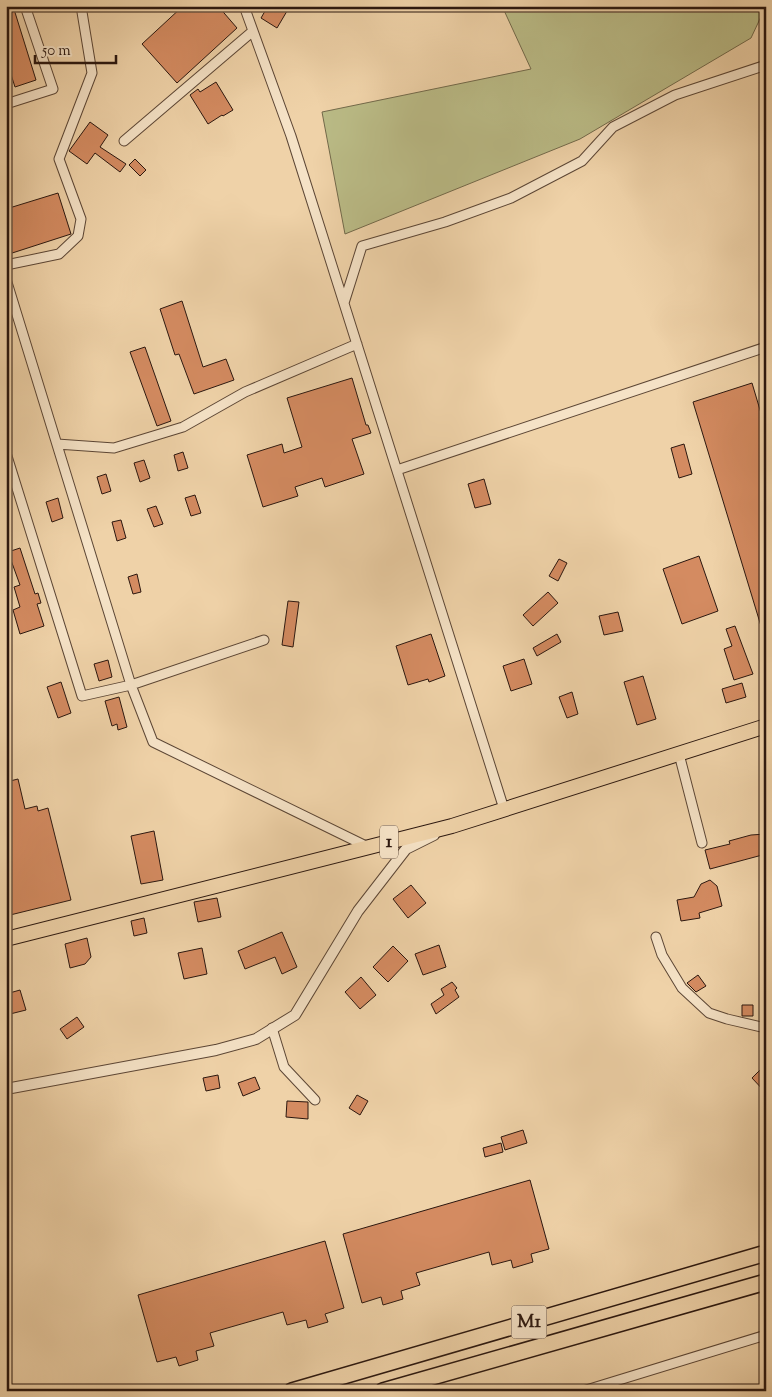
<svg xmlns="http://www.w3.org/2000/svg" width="772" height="1397" viewBox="0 0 772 1397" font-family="'Sorts Mill Goudy',serif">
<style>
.green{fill:#babb86;stroke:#72694a}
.building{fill:#d48b61;stroke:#2b170f}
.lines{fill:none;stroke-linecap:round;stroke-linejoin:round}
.minor-casing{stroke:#5c4635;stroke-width:11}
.tertiary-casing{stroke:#5c4635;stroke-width:12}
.primary-casing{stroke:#2b170f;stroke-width:16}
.motorway-casing{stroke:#2b170f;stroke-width:18}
.minor{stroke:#f5e2c6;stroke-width:9}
.tertiary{stroke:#f5e2c6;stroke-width:10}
.primary{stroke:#efd2a8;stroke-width:14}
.motorway{stroke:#efd2a8;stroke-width:15}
.labels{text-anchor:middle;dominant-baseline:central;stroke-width:4;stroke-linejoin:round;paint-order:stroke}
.shield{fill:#f5e2c6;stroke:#685446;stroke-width:1}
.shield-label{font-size:19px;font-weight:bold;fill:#2b170f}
</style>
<rect width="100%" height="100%" fill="#efd2a8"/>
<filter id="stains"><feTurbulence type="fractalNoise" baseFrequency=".004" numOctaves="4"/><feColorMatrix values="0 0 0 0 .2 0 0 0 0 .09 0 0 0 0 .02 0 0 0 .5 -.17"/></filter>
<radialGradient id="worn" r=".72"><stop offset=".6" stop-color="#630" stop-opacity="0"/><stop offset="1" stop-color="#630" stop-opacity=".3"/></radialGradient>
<!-- green -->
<path class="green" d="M502 6H766L751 38 580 139 345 234 322 112 531 69Z"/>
<!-- building -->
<path class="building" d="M6 6H13L36 80 15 87 6 59Z
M183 6H218L237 28 177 83 142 44Z
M268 6H290L277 28 261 18Z
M216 82 233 110 223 116 222 115 208 124 190 95 198 89 200 92Z
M90 122 108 135 100 147 126 164 120 172 95 153 87 164 69 151Z
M135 159 146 170 140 176 129 165Z
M58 193 71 234 6 255V209Z
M182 301 203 367 226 359 234 380 194 394 179 354 175 355 160 309Z
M145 347 171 421 157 426 130 352Z
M352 378 366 425H368L371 433 352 439 364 474 325 487 322 478 295 487 298 496 263 507 247 455 282 444 284 453 302 447 287 398Z
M752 383 766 430V636H764L693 402Z
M684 444 692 474 679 478 671 448Z
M183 452 188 468 178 471 174 455Z
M144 460 150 478 140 482 134 463Z
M106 474 111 491 102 494 97 477Z
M484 479 491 504 475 508 468 484Z
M195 495 201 513 191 516 185 498Z
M58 498 63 518 52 522 46 502Z
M156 506 163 524 154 527 147 509Z
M121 520 126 538 117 541 112 522Z
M20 548 35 594 38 593 41 603 37 604 44 626 20 634 13 610 20 607 14 587 20 585 8 552Z
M699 556 718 611 682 624 663 569Z
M559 559 567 563 558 581 549 576Z
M137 574 141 592 133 594 128 577Z
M548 592 558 603 533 626 523 615Z
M288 601 299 602 293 647 282 645Z
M618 612 623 631 604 635 599 616Z
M735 626 753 674 734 680 724 649 732 646 726 629Z
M431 634 445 676 429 682 428 679 408 685 396 646Z
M557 634 561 642 537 656 533 648Z
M524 659 532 684 511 691 503 666Z
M108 660 112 677 99 681 94 664Z
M643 676 656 719 637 725 624 682Z
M61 682 71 713 58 718 47 687Z
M742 683 746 697 726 703 722 689Z
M572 692 578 714 567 718 559 697Z
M119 697 127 727 118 730 117 724 112 726 105 701Z
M18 779 25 809 37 806 38 811 48 808 71 900 6 916V782Z
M154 831 163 880 141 884 131 836Z
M766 834V854L710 869 705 850 730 844 729 841 751 835Z
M710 880 717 886 722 906 699 913 700 918 681 921 677 900 694 897 701 884Z
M411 885 426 903 408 918 393 899Z
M217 898 221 917 198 922 194 902Z
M144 918 147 933 134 936 131 921Z
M282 932 297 967 282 974 275 957 245 969 238 951Z
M87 938 91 957 85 964 70 968 65 944Z
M439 945 446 967 423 975 415 954Z
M393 946 408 961 388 982 373 967Z
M202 948 207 974 184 979 178 953Z
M698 975 706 986 696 992 687 983Z
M361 977 376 995 360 1009 345 992Z
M452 982 457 988 455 990 459 997 436 1014 431 1004 444 995 441 989Z
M20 990 26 1010 10 1014 6 994Z
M742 1005H753V1016H742Z
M77 1017 84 1027 67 1039 60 1029Z
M766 1064V1093L752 1078Z
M218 1075 220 1088 206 1091 203 1078Z
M255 1077 260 1089 243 1096 238 1083Z
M357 1095 368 1101 360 1115 349 1108Z
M287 1101 308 1102V1119L286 1117Z
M523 1130 527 1143 505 1150 501 1137Z
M501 1143 503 1152 485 1157 483 1148Z
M530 1180 549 1249 531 1254 533 1262 513 1268 511 1260 492 1265 489 1252 416 1273 420 1285 401 1291 403 1299 383 1305 381 1297 362 1303 343 1234Z
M325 1241 344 1308 325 1314 328 1322 308 1328 306 1320 287 1325 283 1312 210 1333 214 1346 196 1351 198 1360 179 1366 176 1357 157 1362 138 1295Z"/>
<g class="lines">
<!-- minor casing -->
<g class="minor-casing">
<path id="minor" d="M244 6 291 136 504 809
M6 104 53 89 25 6
M124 141 253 31
M6 265 59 254 78 236 81 219 59 159 92 73 81 6
M6 279 131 685 264 640
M344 303 362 246 445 222 511 198 582 161 613 127 675 95 766 65
M57 444 114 448 183 427 245 392 357 344
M6 453 82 696 131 685 153 742 368 847
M397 470 766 347
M679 754 702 843
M656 937 662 955 682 988 709 1013 727 1019 766 1028
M272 1028 284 1067 315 1100
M583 1391 766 1335"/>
</g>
<!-- tertiary casing -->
<g class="tertiary-casing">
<path id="tertiary" d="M6 1089 216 1050 256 1039 295 1015 358 911 406 849 434 835"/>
</g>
<!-- primary casing -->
<g class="primary-casing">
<path id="primary" d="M6 939 452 826 766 726"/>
</g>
<!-- motorway casing -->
<g class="motorway-casing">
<path id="motorway" d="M292 1391 766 1253
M383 1391 766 1282"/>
</g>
<!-- minor -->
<use href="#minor" class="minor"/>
<!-- tertiary -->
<use href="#tertiary" class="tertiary"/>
<!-- primary -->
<use href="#primary" class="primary"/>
<!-- motorway -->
<use href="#motorway" class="motorway"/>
</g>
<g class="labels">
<!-- shield labels -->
<g class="shield">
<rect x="380" y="825.5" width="18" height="33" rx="4"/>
<rect x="511.5" y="1305.5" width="35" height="33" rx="4"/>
</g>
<g class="shield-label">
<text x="389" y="842">1</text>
<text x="529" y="1322">M1</text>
</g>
</g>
<!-- margin -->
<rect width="772" height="1397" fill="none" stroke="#efd2a8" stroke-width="25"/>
<rect x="8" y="8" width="757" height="1382" fill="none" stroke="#2b170f" stroke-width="2.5"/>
<rect x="12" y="12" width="747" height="1372" fill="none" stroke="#2b170f"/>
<!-- scale -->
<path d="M35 55v8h81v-8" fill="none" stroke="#2b170f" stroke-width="2.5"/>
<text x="42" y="55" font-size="15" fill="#2b170f" stroke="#f5e2c6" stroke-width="4" paint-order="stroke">50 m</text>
<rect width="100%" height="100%" filter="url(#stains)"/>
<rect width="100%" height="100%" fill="url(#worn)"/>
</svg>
